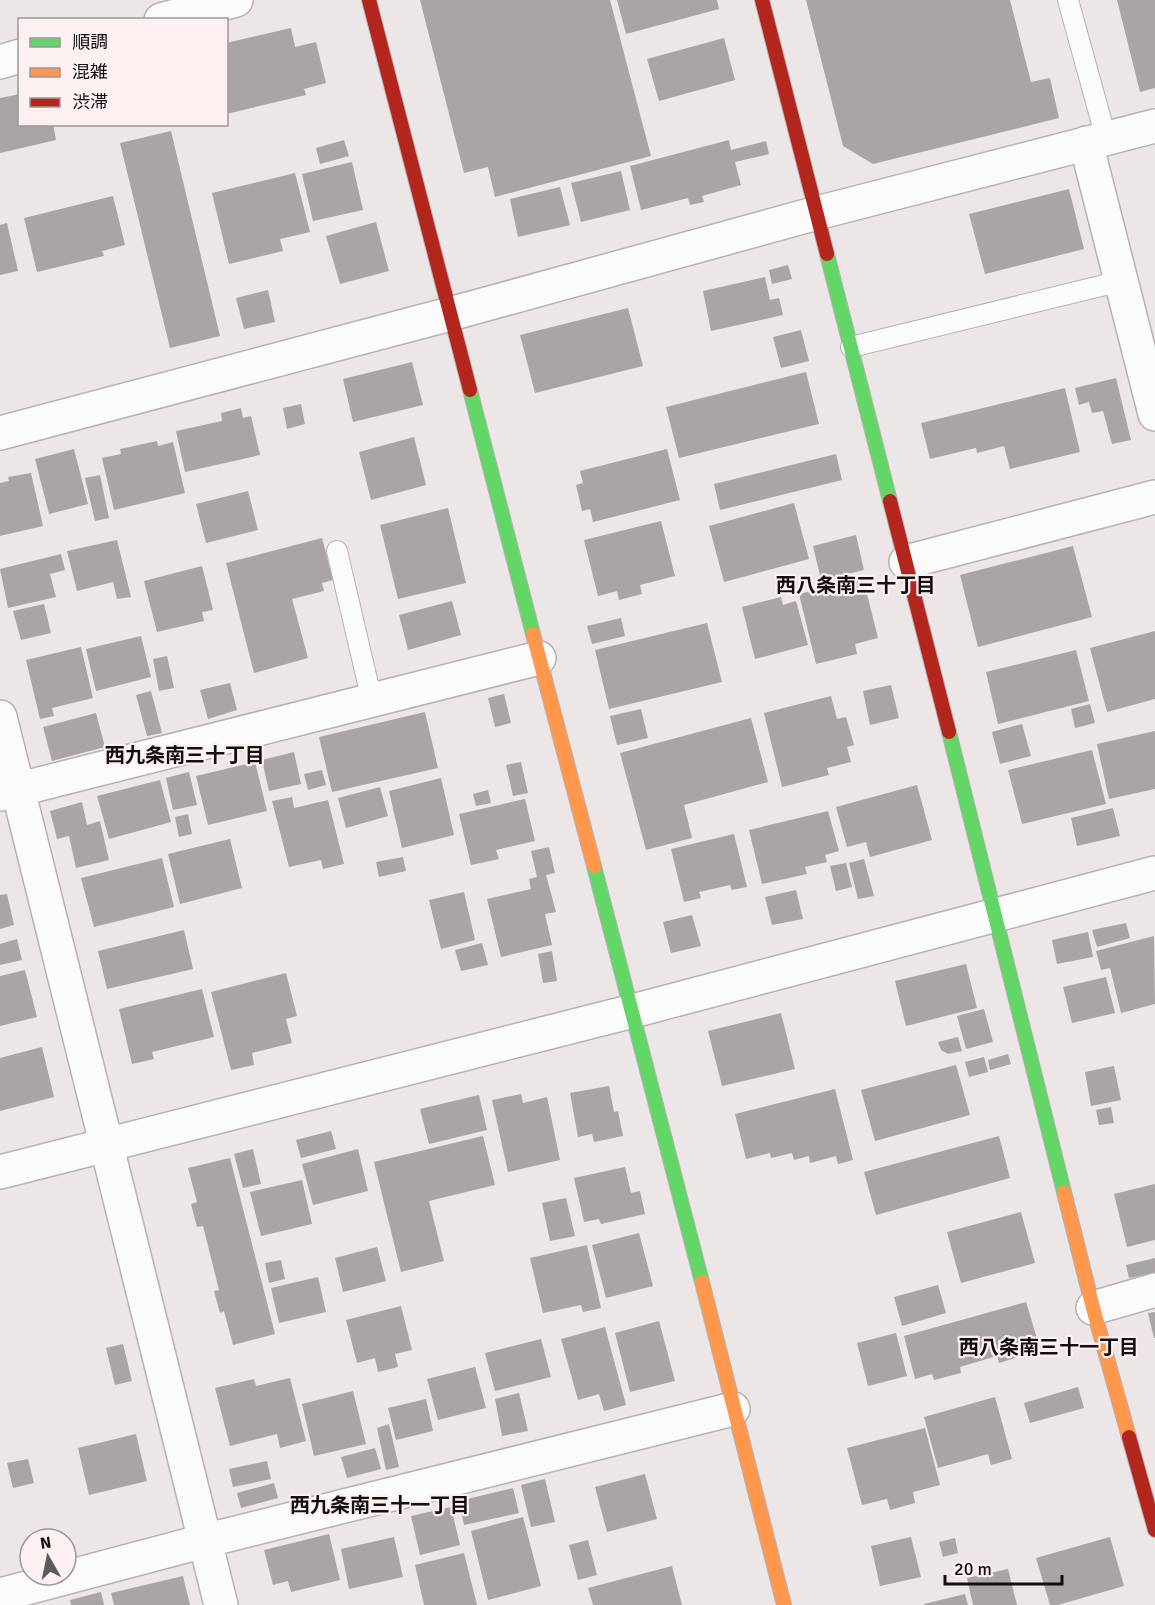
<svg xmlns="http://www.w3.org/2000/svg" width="1155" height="1605" viewBox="0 0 1155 1605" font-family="Signika,'Noto Sans JP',sans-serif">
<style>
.building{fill:#a9a5a5}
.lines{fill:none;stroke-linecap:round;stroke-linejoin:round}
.lane-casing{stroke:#b7b2b2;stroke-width:22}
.street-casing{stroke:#b7b2b2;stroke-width:36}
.fast-casing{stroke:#b7b2b2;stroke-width:16}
.slow-casing{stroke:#b7b2b2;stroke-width:16}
.jam-casing{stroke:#b7b2b2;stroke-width:16}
.lane{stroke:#fcfbfb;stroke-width:20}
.street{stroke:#fcfbfb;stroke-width:33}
.fast{stroke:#63d668;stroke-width:14}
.slow{stroke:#ff974d;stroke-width:14}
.jam{stroke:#b3261e;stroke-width:14}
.labels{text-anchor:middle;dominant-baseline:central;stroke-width:4.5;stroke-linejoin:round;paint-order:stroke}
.neighbourhood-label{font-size:20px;font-weight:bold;fill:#130f0f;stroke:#fcf0f0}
</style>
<rect width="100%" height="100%" fill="#ece6e6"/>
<!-- building -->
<path class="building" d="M420 0H610L651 156 495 197 488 167 464 173Z
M617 0H717L719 9 626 34Z
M806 0H1010L1031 82 1050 78 1059 118 873 164 843 146Z
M1117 0H1155V88L1140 92Z
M291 28 295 47 316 42 326 83 304 89 306 95 226 114V43Z
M724 38 735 80 659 101 647 59Z
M20 94V124H53L56 140 0 153V98Z
M171 131 220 336 170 348 120 143Z
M344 140 349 156 320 164 316 148Z
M729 140 731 150 766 141 769 154 735 162 741 185 702 196 704 202 690 205 688 198 641 210 630 166Z
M352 162 363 210 313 221 302 174Z
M621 171 630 210 581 222 571 183Z
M295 173 310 232 280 239 283 251 229 264 212 193Z
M560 187 570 225 518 237 510 199Z
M1069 189 1084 249 985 274 969 214Z
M113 196 125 245 102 251 104 256 37 272 24 218Z
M376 222 389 271 340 284 326 236Z
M7 223 18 271 0 275V225Z
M788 265 792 279 772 284 769 270Z
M765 277 770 300 779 298 783 315 711 331 703 291Z
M268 290 275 322 244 329 236 298Z
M628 308 643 366 535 393 520 335Z
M801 330 809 361 781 368 773 337Z
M412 362 423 405 353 422 343 379Z
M806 372 819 424 679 458 666 407Z
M1116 378 1131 440 1112 444 1103 411 1092 413 1089 402 1079 405 1075 388Z
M1065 388 1080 452 1010 469 1004 446 977 453 976 448 930 459 921 423Z
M301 404 305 424 287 429 283 408Z
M241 408 243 418 251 416 260 455 185 472 176 431 222 421 221 413Z
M414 437 426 485 371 500 359 452Z
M157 441 158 446 173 442 185 493 114 510 102 458 121 454 120 449Z
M74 449 88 504 49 514 35 459Z
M667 449 680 500 593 522 590 509 582 511 576 485 583 483 580 471Z
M836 454 842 480 720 510 714 484Z
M31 473 43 526 0 536V483L9 481 8 477Z
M100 475 109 518 95 521 85 478Z
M248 491 258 530 206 543 196 504Z
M794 503 809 559 724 582 709 526Z
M448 508 466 583 398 599 380 525Z
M661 521 675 576 640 585 642 594 619 600 617 591 598 596 584 540Z
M856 535 864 570 821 580 813 546Z
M322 538 333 580 322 583 324 591 292 599 308 658 254 673 226 563Z
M117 540 131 597 117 599 113 582 77 591 67 551Z
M1073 546 1092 617 978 647 960 575Z
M61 554 65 570 50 574 56 597 8 608 0 569Z
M202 566 213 610 202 612 204 621 157 632 144 581Z
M863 578 878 638 855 644 857 654 816 664 799 594Z
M781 597 783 605 796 601 808 645 755 659 742 607Z
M452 601 461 635 408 650 399 615Z
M44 604 51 633 21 640 13 611Z
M621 618 625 636 592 644 587 626Z
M707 623 722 682 609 709 595 650Z
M1155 631V699L1107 712 1090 648Z
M141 636 151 677 96 691 86 649Z
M81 647 93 698 52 708 54 716 40 719 26 660Z
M1076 650 1089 701 998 724 986 672Z
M167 656 174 688 159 691 153 659Z
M230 683 237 710 208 719 200 690Z
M891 685 899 718 870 725 863 691Z
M151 691 162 733 147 736 136 695Z
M504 694 511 723 495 727 488 698Z
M831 696 837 719 846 717 854 745 847 747 851 762 827 768 829 775 782 787 764 713Z
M1090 704 1095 723 1075 728 1071 709Z
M641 709 648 738 617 745 610 716Z
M425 712 438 768 332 792 319 737Z
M96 713 105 747 52 761 43 727Z
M751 718 768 782 684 805 692 838 646 850 620 753Z
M1022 724 1031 756 1000 764 992 732Z
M1155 731V789L1109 799 1097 744Z
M1092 750 1106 804 1022 824 1008 770Z
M294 752 301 784 269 791 262 760Z
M255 762 267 811 208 825 196 776Z
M521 762 528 793 513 796 506 765Z
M322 770 326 785 308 790 304 774Z
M189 772 197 805 173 810 166 778Z
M441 778 454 835 402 848 389 791Z
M160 780 171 822 109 839 97 796Z
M917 785 932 840 870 857 866 842 847 847 836 807Z
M380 787 388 816 346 828 338 798Z
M488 790 491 803 476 806 473 794Z
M292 797 294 808 328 800 344 864 323 869 321 860 289 867 272 801Z
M525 799 535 841 496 850 499 859 471 865 459 814Z
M82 802 87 825 100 821 109 860 76 868 69 836 57 839 50 811Z
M1113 808 1120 836 1077 846 1071 818Z
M828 811 839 851 825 855 827 862 805 867 807 874 762 884 749 830Z
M188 814 192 834 179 837 175 817Z
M734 834 747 887 732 890 730 885 699 892 701 898 684 902 671 849Z
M230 839 242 888 180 904 168 854Z
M549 847 555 873 546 875 556 912 545 914 552 945 501 957 487 899 531 889 529 879 537 877 531 851Z
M403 857 406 871 379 877 376 862Z
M162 858 174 907 94 927 81 878Z
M864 859 874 896 858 899 849 863Z
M846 863 852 887 836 891 830 866Z
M796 890 803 919 772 925 765 897Z
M464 892 475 940 441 949 429 900Z
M7 894 14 925 0 929V895Z
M692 915 701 946 671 953 663 922Z
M1126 923 1130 938 1097 947 1092 930Z
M184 930 193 969 107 989 98 951Z
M1088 932 1093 957 1057 964 1052 940Z
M1154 936 1155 1004 1121 1013 1110 968 1101 970 1096 951Z
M17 939 22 960 0 965V944Z
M482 943 488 965 461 971 455 950Z
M552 951 557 981 543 983 538 954Z
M966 964 977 1008 906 1026 895 981Z
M25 970 37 1017 0 1026V976Z
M286 973 297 1016 286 1019 292 1043 252 1053 254 1065 231 1070 211 992Z
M1106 977 1115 1013 1072 1023 1063 987Z
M202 989 214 1037 152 1052 154 1059 132 1064 119 1009Z
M984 1009 993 1042 966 1049 957 1016Z
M781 1013 795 1069 722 1086 708 1031Z
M958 1037 962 1051 948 1054 941 1050 938 1042Z
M42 1047 54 1097 0 1111V1058Z
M1008 1054 1011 1064 990 1070 988 1060Z
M984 1057 988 1072 969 1077 965 1062Z
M956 1065 970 1115 875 1141 861 1090Z
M1114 1066 1121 1100 1091 1106 1085 1072Z
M609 1086 614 1112 618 1111 623 1136 594 1142 592 1134 578 1137 570 1093Z
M835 1089 853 1160 838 1164 836 1156 810 1163 809 1156 794 1160 792 1153 771 1158 770 1153 746 1159 735 1114Z
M521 1094 523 1103 547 1097 560 1160 508 1172 492 1100Z
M479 1095 487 1130 429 1144 420 1109Z
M1111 1107 1114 1123 1099 1125 1096 1110Z
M331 1131 336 1149 301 1158 296 1140Z
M483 1136 495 1185 429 1201 444 1261 401 1272 374 1162Z
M999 1136 1010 1178 876 1215 864 1172Z
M253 1149 261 1184 243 1188 234 1154Z
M358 1149 368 1191 313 1205 302 1164Z
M230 1158 275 1334 233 1345 224 1311 220 1313 214 1291 219 1290 203 1226 197 1227 191 1204 197 1202 188 1168Z
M625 1167 631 1193 640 1191 645 1214 601 1224 599 1219 584 1222 574 1178Z
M302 1180 312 1224 261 1236 250 1192Z
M1155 1184V1240L1127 1247 1114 1194Z
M566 1198 575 1236 550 1241 542 1203Z
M1021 1212 1035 1263 961 1283 947 1232Z
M639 1233 653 1286 606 1298 592 1245Z
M587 1245 601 1308 583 1312 581 1305 543 1313 530 1258Z
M377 1247 386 1281 343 1292 335 1258Z
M1155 1258V1273L1129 1278 1126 1265Z
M281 1260 285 1279 269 1283 265 1263Z
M318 1277 326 1312 279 1323 271 1288Z
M938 1285 946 1313 902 1326 894 1297Z
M1026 1302 1039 1345 1023 1350 1025 1355 999 1363 997 1356 960 1367 961 1373 934 1380 932 1374 915 1379 904 1336Z
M401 1306 412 1350 395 1354 398 1367 378 1372 375 1358 357 1363 346 1320Z
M1155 1312V1338H1154L1148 1313Z
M659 1321 675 1381 630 1392 615 1333Z
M605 1327 626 1405 604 1411 599 1394 578 1400 561 1339Z
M896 1333 907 1376 868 1386 857 1343Z
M541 1339 551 1377 495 1391 485 1353Z
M123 1344 132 1381 115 1385 106 1348Z
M475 1367 486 1408 438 1420 427 1379Z
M290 1378 306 1441 280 1448 277 1434 230 1446 215 1388 254 1379 256 1386Z
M1078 1387 1084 1408 1030 1423 1024 1403Z
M353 1391 366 1444 314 1456 302 1404Z
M519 1393 528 1431 502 1436 495 1399Z
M995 1397 1012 1459 991 1465 988 1454 938 1468 924 1417Z
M426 1399 433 1431 396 1440 388 1408Z
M389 1424 399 1467 386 1470 377 1428Z
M925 1428 940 1485 913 1492 915 1503 890 1510 887 1499 862 1505 847 1448Z
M136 1434 147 1481 89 1495 78 1448Z
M375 1448 381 1469 347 1478 341 1457Z
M28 1459 34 1483 13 1488 7 1463Z
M267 1461 271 1479 233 1487 229 1469Z
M645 1474 657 1519 607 1532 595 1487Z
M545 1479 555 1522 531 1527 521 1485Z
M274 1483 278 1498 241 1508 237 1493Z
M513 1488 519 1513 464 1525 459 1501Z
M451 1507 460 1545 420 1555 411 1516Z
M523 1517 541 1586 488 1600 471 1531Z
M329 1534 340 1580 291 1592 288 1581 273 1585 264 1550Z
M394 1537 403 1577 349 1589 341 1549Z
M911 1537 921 1577 880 1586 871 1546Z
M1110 1537 1124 1586 1058 1605H1050L1036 1558Z
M955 1538 958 1553 943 1557 939 1542Z
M588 1540 597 1575 578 1580 569 1545Z
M464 1553 477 1605H424L415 1565Z
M672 1566 682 1605H593L588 1588Z
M1008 1569 1017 1605H973L967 1578Z
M183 1576 190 1605H114L111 1593Z
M101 1592 104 1605H71L70 1600Z
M965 1594 968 1605H924V1604Z"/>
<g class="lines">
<!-- lane casing -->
<g class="lane-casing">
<path id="lane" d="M1068 0 1106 138
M851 347 1121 281
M337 551 372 701"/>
</g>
<!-- street casing -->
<g class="street-casing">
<path id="street" d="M161 20 236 0
M0 62 20 56
M1086 143 1155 414
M0 433 450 314 817 213 1155 126
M906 562 1155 497
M0 717 221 1605
M0 794 539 658
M0 1172 633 1011 1155 873
M1093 1308 1155 1290
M0 1595 204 1541 733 1409"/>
</g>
<!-- fast casing -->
<g class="fast-casing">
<path id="fast" d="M827 254 890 501
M470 390 533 634
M949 732 1064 1192
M594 866 702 1282"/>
</g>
<!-- slow casing -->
<g class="slow-casing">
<path id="slow" d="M533 634 594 866
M1064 1192 1093 1308 1129 1437
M702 1282 784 1605"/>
</g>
<!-- jam casing -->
<g class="jam-casing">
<path id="jam" d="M369 0 470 390
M762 0 827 254
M890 501 949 732
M1129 1437 1155 1530"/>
</g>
<!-- lane -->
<use href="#lane" class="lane"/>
<!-- street -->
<use href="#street" class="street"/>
<!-- fast -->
<use href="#fast" class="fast"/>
<!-- slow -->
<use href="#slow" class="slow"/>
<!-- jam -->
<use href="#jam" class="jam"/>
</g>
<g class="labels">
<!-- neighbourhood labels -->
<g class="neighbourhood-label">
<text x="856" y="585">西八条南三十丁目</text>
<text x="185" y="755">西九条南三十丁目</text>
<text x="1049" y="1347">西八条南三十一丁目</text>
<text x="380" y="1505">西九条南三十一丁目</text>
</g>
</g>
<!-- legend -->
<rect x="18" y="18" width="210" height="108" fill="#fcf0f0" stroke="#9f9696" stroke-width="1.5"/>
<rect x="30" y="38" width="30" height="9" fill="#63d668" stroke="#9f9696" stroke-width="1.5"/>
<text x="72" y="48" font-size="18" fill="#130f0f">順調</text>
<rect x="30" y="68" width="30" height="9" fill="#ff974d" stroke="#9f9696" stroke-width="1.5"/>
<text x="72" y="78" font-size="18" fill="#130f0f">混雑</text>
<rect x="30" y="98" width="30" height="9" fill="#b3261e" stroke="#9f9696" stroke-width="1.5"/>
<text x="72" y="108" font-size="18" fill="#130f0f">渋滞</text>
<!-- north arrow -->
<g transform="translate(48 1557) rotate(351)"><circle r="28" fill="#fcf0f0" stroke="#9f9696" stroke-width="1.5"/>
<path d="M0-4.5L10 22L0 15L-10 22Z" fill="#5f5a5a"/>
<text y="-9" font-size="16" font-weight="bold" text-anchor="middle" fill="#130f0f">N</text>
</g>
<!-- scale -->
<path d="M945 1575v9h117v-9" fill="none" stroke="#130f0f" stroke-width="3"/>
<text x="954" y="1575" font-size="18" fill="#130f0f" stroke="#fcf0f0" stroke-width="4.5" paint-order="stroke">20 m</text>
</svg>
